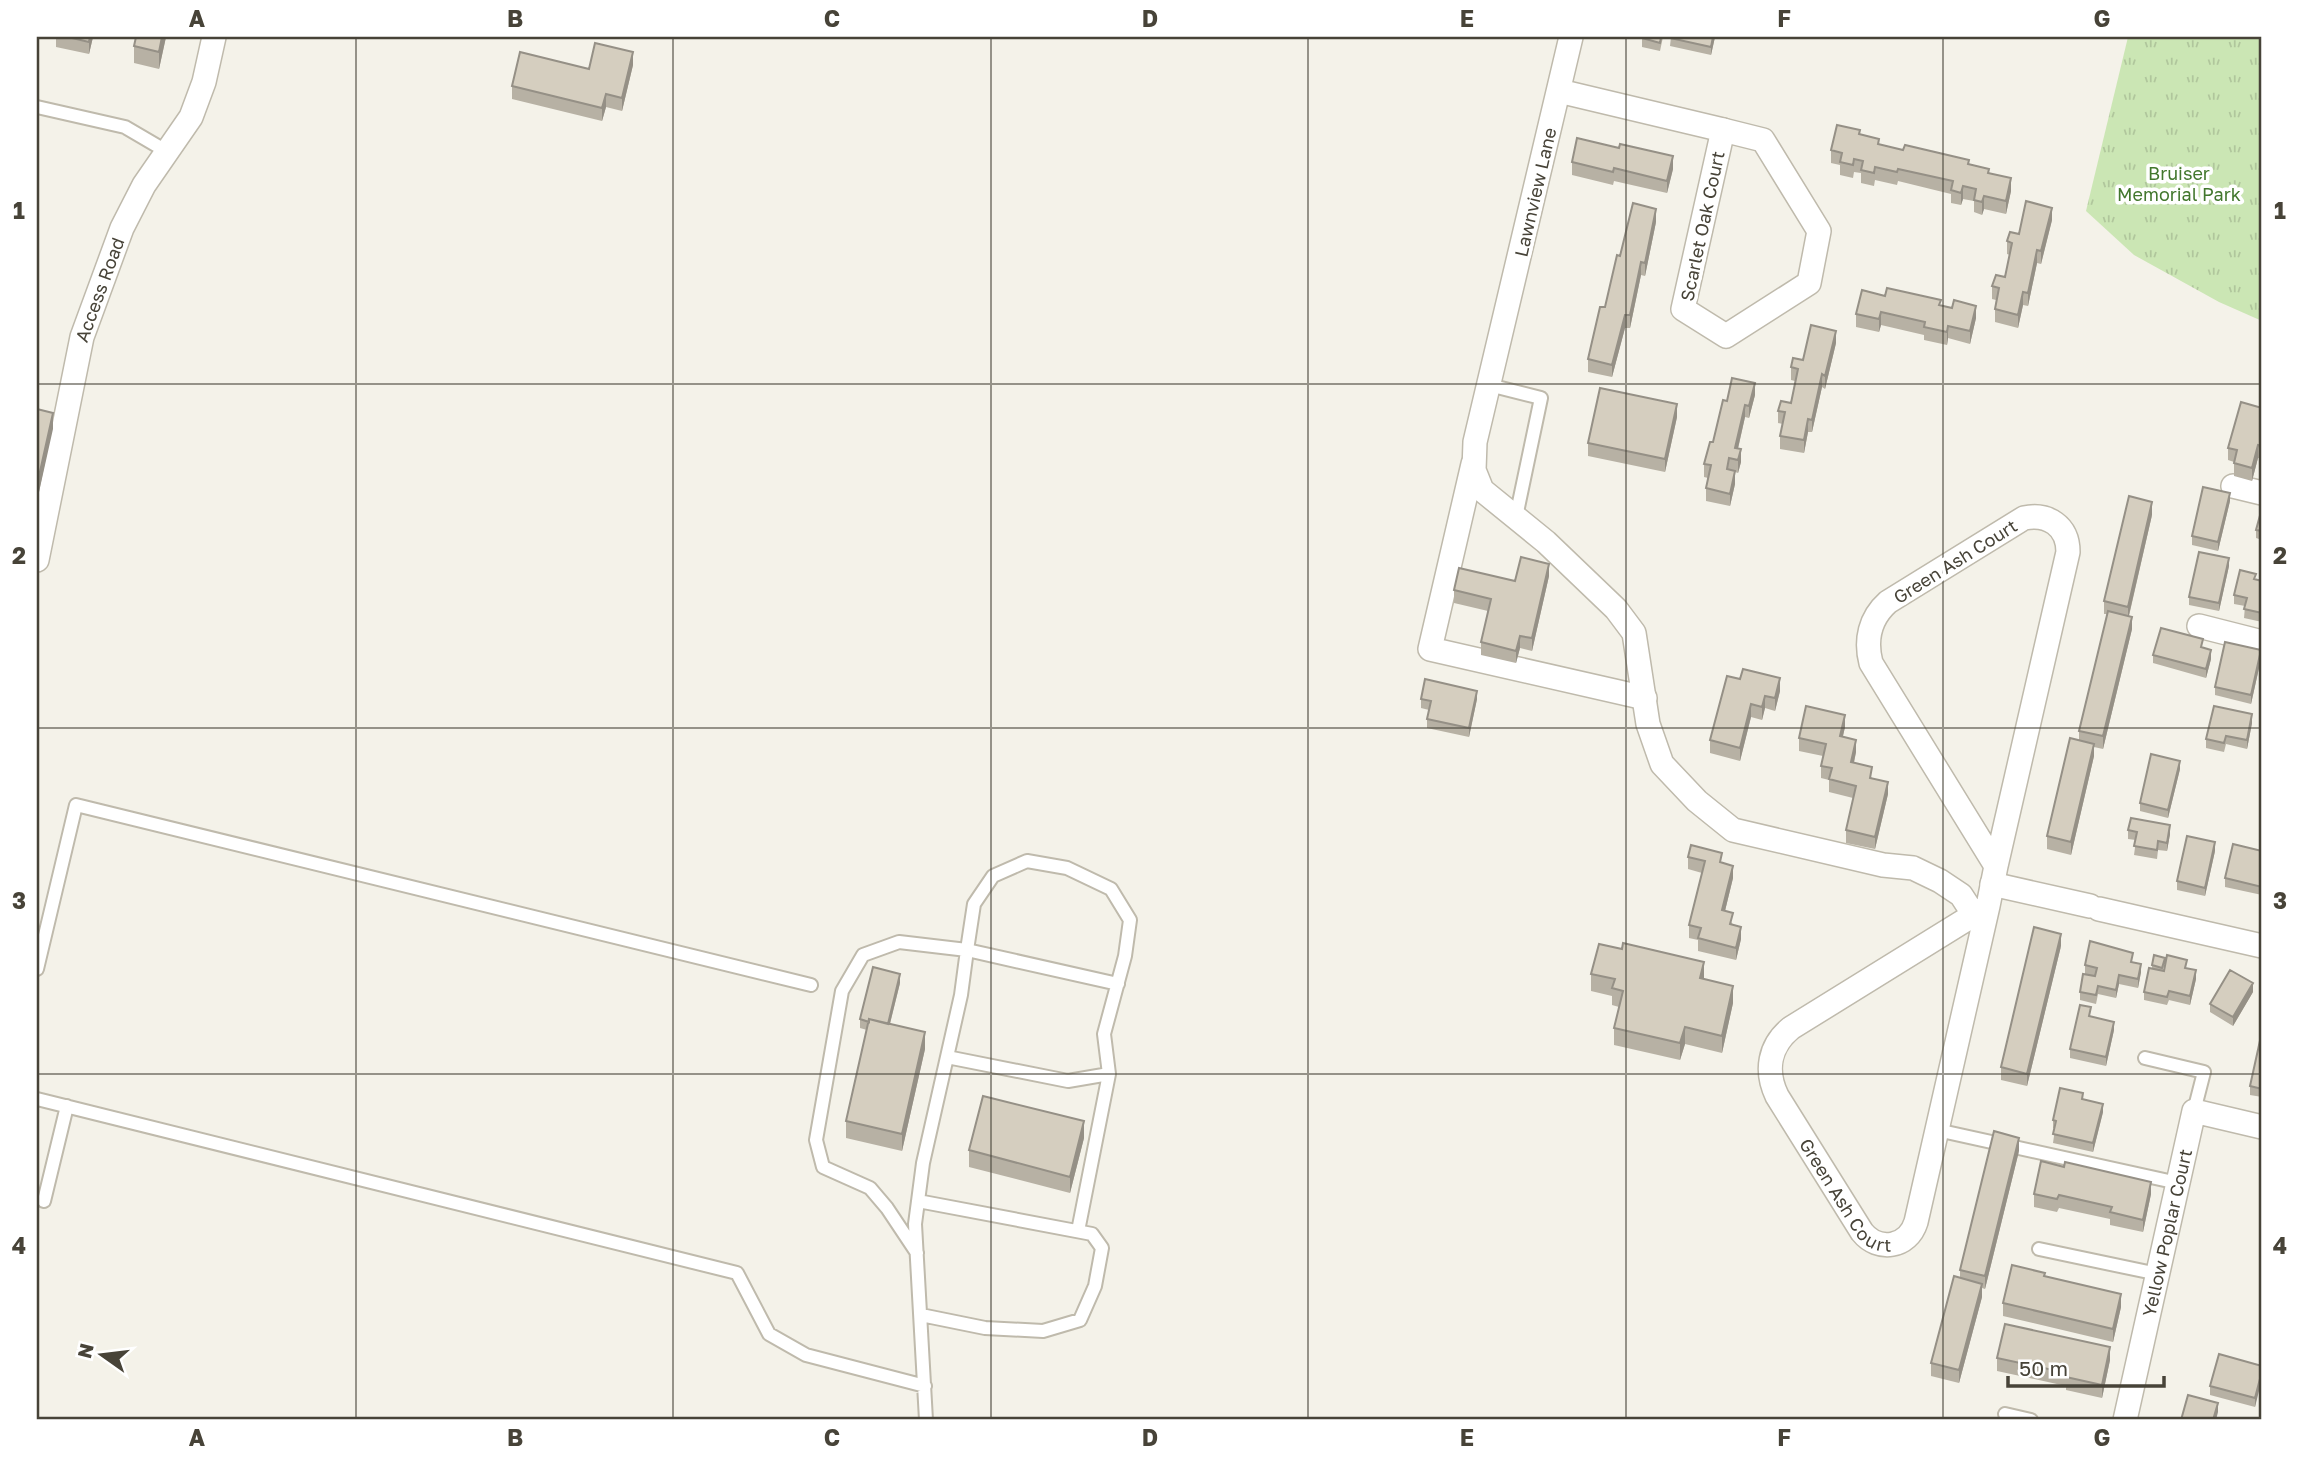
<svg xmlns="http://www.w3.org/2000/svg" width="2299" height="1457" viewBox="0 0 2299 1457" font-family="'Golos Text',sans-serif">
<style>
.park{fill:url(#park-tufts)}
.lines{fill:none;stroke-linecap:round;stroke-linejoin:round}
.lane-casing{stroke:#bfbaac;stroke-width:16}
.street-casing{stroke:#bfbaac;stroke-width:26}
.lane{stroke:#fff;stroke-width:12}
.street{stroke:#fff;stroke-width:23}
.wall{fill:#b7b1a4}
.shaded-wall{fill:#959086}
.building{fill:#d5cebf;stroke:#959086;stroke-width:2}
.grid{fill:none;stroke:#474338;stroke-width:2;stroke-opacity:0.55}
.labels{text-anchor:middle;dominant-baseline:central;stroke-width:7;stroke-linejoin:round;paint-order:stroke}
.park-label{font-size:18px;fill:#42772d;stroke:#fff}
.street-label{font-size:18px;fill:#474338;stroke:#fff}
.neatline{fill:none;stroke:#474338;stroke-width:2.5}
.grid-label{font-size:23px;text-anchor:middle;font-weight:bold;fill:#474338}
</style>
<defs>
<pattern id="park-tufts" width="24" height="20" patternUnits="userSpaceOnUse" patternTransform="scale(1.75)"><rect width="24" height="20" fill="#cbe6b4"/><path d="M3 7l-1-3M5 7V3M7 7l1-3M15 17l-1-3M17 17v-4M19 17l1-3" fill="none" stroke="#b0c69c"/></pattern>
</defs>
<rect width="100%" height="100%" fill="#f4f2e9"/>
<!-- park -->
<path class="park" d="M2128 37H2262V321L2219 302 2134 255 2086 211Z"/>
<g class="lines">
<!-- lane casing -->
<g class="lane-casing">
<path id="lane" d="M37 107 125 127 166 151
M1489 385 1541 398 1516 517
M37 969 76 805 811 985
M947 1057 1068 1081 1109 1074
M2145 1058 2204 1072 2194 1111
M37 1099 737 1273 769 1334 806 1355 925 1386
M1937 1130 2178 1183
M44 1201 67 1106
M918 1201 1092 1234 1102 1248 1095 1286 1080 1320 1043 1331 985 1328 921 1315
M1078 1231 1109 1074 1104 1034 1125 956 1130 920 1111 889 1067 868 1027 861 993 876 974 904 967 950 1118 984
M2039 1249 2158 1274
M917 1253 887 1208 870 1188 823 1167 816 1140 842 991 863 955 899 942 967 950 961 995 923 1163 915 1224 926 1420
M2005 1414 2031 1420"/>
</g>
<!-- street casing -->
<g class="street-casing">
<g id="street">
<path d="M1571 37 1475 442 1474 470 1482 490 1546 542 1616 609 1634 633 1648 724 1662 764 1697 801 1733 830 1883 865 1913 868 1940 881 1961 895 1974 915"/>
<path d="M1559 91 1723 130"/>
<path d="M1723 130 1763 140 1819 231 1809 283 1726 336 1683 309Z"/>
<path d="M1473 464 1430 649 1645 698"/>
<path d="M2233 486 2262 493"/>
<path id="s1" d="M37 560 82 337 122 228 144 185 191 117 204 82 214 37"/>
<path d="M2199 626 2262 642"/>
<path d="M1992 884 2090 906"/>
<path id="s2" d="M1988 906 1791 1028C1769 1046 1765 1071 1777 1096L1862 1232C1878 1252 1908 1248 1916 1222L1988 906 1996 866 2068 552C2068 526 2048 513 2024 518L1888 602C1870 618 1865 640 1871 663L1996 866"/>
<path d="M2099 909 2262 946"/>
<path id="s3" d="M2125 1420 2194 1111 2262 1127"/>
</g>
</g>
<!-- lane -->
<use href="#lane" class="lane"/>
<!-- street -->
<use href="#street" class="street"/>
</g>
<!-- wall -->
<path class="wall" d="M56 37H93L89 54 56 47Z
M136 37H166L159 69 134 63V46Z
M1642 37H1663L1660 51 1642 47Z
M1671 37H1715L1711 55 1670 46Z
M633 65 622 111 606 107 602 121 512 99V86L589 69Z
M1860 135 1879 145 1969 165 1989 173 2011 191 2006 214 1984 209 1982 215 1974 212V201L1963 199 1961 205 1951 203V194L1898 181 1897 185 1875 180 1874 186 1861 183V173L1854 172 1853 178 1840 175V165L1831 163V150Z
M1572 162 1673 169 1667 193 1614 181 1613 185 1572 175Z
M2052 220 2041 264 2037 263 2028 306 2023 305 2018 328 1995 322V309L1996 300 1992 299V286L2005 277 2010 255 2007 254V241L2019 234Z
M1656 222 1645 276 1641 275 1630 328H1625L1612 377 1588 372V359L1605 307 1620 256Z
M1885 296 1941 305 1976 318 1970 344 1948 338 1947 345 1924 340V335L1881 325 1879 332 1856 327V314Z
M1836 343 1825 389 1822 387 1812 432H1808L1804 453 1780 449V436L1783 424 1778 423V411L1791 403 1795 381 1791 380V367L1803 360Z
M1755 395 1749 418 1745 417 1738 449 1741 462 1738 473 1735 472V484L1730 506 1706 501V488L1708 478 1704 477V464L1713 442 1727 401Z
M2262 408V459L2258 458 2252 481 2234 476V462L2228 460V448Z
M1677 417 1665 472 1588 456V443Z
M2230 501 2218 551 2192 545V536Z
M2262 508V540L2256 538V530Z
M2152 515 2129 616 2132 629 2103 749 2094 747V756L2071 855 2047 849V836L2079 740V731L2107 614H2104V601Z
M2229 566 2219 611 2189 605V597Z
M1549 576 1532 651 1520 648 1516 663 1481 655V642L1488 611 1454 603V590Z
M2256 579 2262 581V622L2244 618 2245 606 2234 604V595Z
M2203 648 2211 659 2206 678 2153 663V655Z
M2261 659 2251 704 2215 695V687Z
M1727 676 1780 691 1775 711 1765 708 1762 720 1751 717 1740 761 1710 753V740Z
M1421 699H1477L1469 737 1427 728V719L1429 710 1421 708Z
M2252 723 2247 749 2226 744 2224 752 2206 748V739Z
M1845 727 1843 736 1856 752 1854 763 1872 778 1888 794 1875 849 1846 843V830L1853 798 1829 792V780L1821 778V766L1823 756 1799 751V738Z
M2180 769 2168 818 2140 811V803Z
M2128 830 2170 834 2167 851 2158 850 2157 859 2134 855 2136 840 2128 839Z
M2215 851 2205 896 2177 890V881Z
M2262 851V895L2225 887V878Z
M1688 857 1722 863 1733 878 1725 911 1741 939 1736 960 1698 951V940L1689 938V925L1702 873 1688 869Z
M2061 946 2027 1086 2001 1080V1067Z
M2133 962 2141 972 2138 988 2119 984 2116 998 2098 994 2096 1004 2080 1000V992L2085 974V965Z
M2165 962 2163 971 2187 968 2196 979 2190 1005 2169 1000 2167 1005 2144 1000V992L2152 968V965Z
M1591 974 1703 979 1733 1003 1722 1053 1685 1044 1680 1060 1614 1045V1028L1619 1007 1612 1005V996L1591 991Z
M900 983 890 1024 925 1049 902 1151 846 1138V1121L867 1030 860 1028V1019Z
M2253 992 2233 1026 2210 1012V1004Z
M2114 1030 2106 1066 2070 1058V1049Z
M2262 1036V1097L2250 1095V1086Z
M2083 1099 2103 1112 2093 1152 2053 1143 2055 1129 2053 1128V1120Z
M1084 1138 1070 1193 969 1167V1150Z
M2019 1151 1985 1289 1982 1288V1297L1959 1383 1931 1376V1363L1960 1278V1270Z
M2034 1194H2151L2143 1232 2110 1225V1219L2059 1208 2057 1212 2034 1207Z
M2003 1303 2121 1307 2113 1342 2003 1316Z
M1997 1358 2110 1360 2102 1398 2066 1390V1386L1997 1371Z
M2262 1366 2255 1407 2210 1395V1386Z"/>
<!-- shaded-wall -->
<path class="shaded-wall" d="M90 37H93L89 54V42Z
M162 37H166L159 69V52Z
M1713 37H1715L1711 55V47Z
M633 52V65L622 111V98Z
M606 94V107L602 121V108Z
M1673 156V169L1667 193V181Z
M2011 178V191L2006 214V201Z
M1963 186V199L1961 205V193Z
M1984 196V209L1982 215V202Z
M2052 208V220L2041 264V251Z
M1656 209V222L1645 276V263Z
M2037 250V263L2028 306V293Z
M1641 262V275L1630 328V315Z
M2023 292V305L2018 328V315Z
M1976 306V318L1970 344V331Z
M1881 312V325L1879 332V319Z
M1625 315V328L1612 377V365Z
M1948 326V338L1947 345V332Z
M1836 331V343L1825 389V376Z
M1822 374V387L1812 432V420Z
M1755 383V395L1749 418V406Z
M1677 404V417L1665 472V459Z
M1745 405V417L1735 461V448Z
M53 413V429L37 501V485Z
M1808 419V432L1804 453V440Z
M2258 445V458L2252 481V468Z
M1741 449V462L1738 473V460Z
M1735 471V484L1730 506V494Z
M2230 493V501L2218 551V542Z
M2152 502V515L2128 619V607Z
M2229 558V566L2219 611V603Z
M1549 564V576L1532 651V638Z
M2132 617V629L2103 749V736Z
M1520 636V648L1516 663V651Z
M2211 650V659L2206 678V669Z
M2261 650V659L2251 704V695Z
M1780 678V691L1775 711V698Z
M1477 691V699L1469 737V728Z
M1765 696V708L1762 720V707Z
M1751 704V717L1740 761V748Z
M2252 714V723L2247 749V740Z
M1845 715V727L1840 748V736Z
M1856 740V752L1851 775V762Z
M2094 744V756L2071 855V842Z
M2180 761V769L2168 818V810Z
M1888 782V794L1875 849V837Z
M2170 825V834L2167 851V843Z
M2215 842V851L2205 896V888Z
M1733 866V878L1722 923V910Z
M1741 927V939L1736 960V948Z
M2061 934V946L2027 1086V1074Z
M1704 962V979L1700 995V978Z
M2141 964V972L2138 988V979Z
M2196 970V979L2190 1005V996Z
M900 974V983L887 1035V1027Z
M2119 975V984L2116 998V990Z
M2253 983V992L2233 1026V1017Z
M1733 986V1003L1722 1053V1036Z
M2114 1022V1030L2106 1066V1057Z
M1685 1027V1044L1680 1060V1043Z
M925 1032V1049L902 1151V1134Z
M2103 1104V1112L2093 1152V1143Z
M1084 1121V1138L1070 1193V1177Z
M2019 1138V1151L1985 1289V1276Z
M2151 1182V1194L2143 1232V1220Z
M1982 1284V1297L1959 1383V1370Z
M2121 1294V1307L2113 1342V1329Z
M2110 1347V1360L2102 1398V1385Z
M2262 1371V1379L2255 1407V1398Z
M2218 1403V1412L2216 1420H2213Z"/>
<!-- building -->
<path class="building" d="M68 37H90L89 42Z
M136 37H162L159 52 134 46Z
M1642 37H1661L1660 43 1642 38Z
M1671 37H1713L1711 47 1670 38Z
M595 43 633 52 622 98 606 94 602 108 512 86 520 52 589 69Z
M1837 125 1860 130 1859 134 1879 139 1878 144 1903 150 1905 145 1969 160 1968 164 1989 169 1988 173 2011 178 2006 201 1984 196 1982 202 1974 200 1976 189 1963 186 1961 193 1951 190 1953 181 1898 169 1897 172 1875 167 1874 173 1861 170 1863 161 1854 159 1853 165 1840 162 1842 153 1831 150Z
M1577 138 1619 148 1620 144 1673 156 1667 181 1614 168 1613 172 1572 162Z
M2026 201 2052 208 2041 251 2037 250 2028 293 2023 292 2018 315 1995 309 1999 288 1992 286 1996 275 2005 277 2012 243 2007 241 2010 232 2019 234Z
M1633 203 1656 209 1645 263 1641 262 1630 315H1625L1612 365 1588 359 1600 307H1605L1617 255 1620 256Z
M1887 288 1941 300 1939 305 1952 308 1954 300 1976 306 1970 331 1948 326 1947 332 1924 327 1925 322 1881 312 1879 319 1856 314 1862 290 1885 296Z
M1811 325 1836 331 1825 376 1822 374 1812 420 1808 419 1804 440 1780 436 1785 412 1778 411 1781 401 1791 403 1798 369 1791 367 1793 358 1803 360Z
M1732 378 1755 383 1749 406 1745 405 1735 448 1741 449 1738 460 1729 458 1727 469 1735 471 1730 494 1706 488 1711 465 1704 464 1710 442H1713L1723 400 1727 401Z
M1600 388 1677 404 1665 459 1588 443Z
M2241 402 2262 408V446L2258 445 2252 468 2234 463 2237 450 2228 448Z
M37 409 53 413 37 485Z
M2203 487 2230 493 2218 542 2192 536Z
M2129 496 2152 502 2128 607 2104 601Z
M2262 508V531L2256 530Z
M2199 552 2229 558 2219 603 2189 597Z
M1521 557 1549 564 1532 638 1520 636 1516 651 1481 642 1491 599 1454 590 1459 568 1515 581Z
M2240 570 2256 574 2254 579 2262 581V613L2244 609 2247 598 2234 595Z
M2108 611 2132 617 2103 736 2079 731Z
M2161 628 2203 639 2201 647 2211 650 2206 669 2153 655Z
M2225 642 2261 650 2251 695 2215 687Z
M1743 669 1780 678 1775 698 1765 696 1762 707 1751 704 1740 748 1710 740 1727 676 1740 679Z
M1425 679 1477 691 1469 728 1427 719 1431 701 1421 699Z
M1806 706 1845 715 1840 736 1856 740 1851 762 1872 767 1870 778 1888 782 1875 837 1846 830 1856 786 1829 779 1832 768 1821 766 1826 744 1799 738Z
M2214 706 2252 714 2247 740 2226 736 2224 743 2206 739Z
M2070 738 2094 744 2071 842 2047 836Z
M2151 754 2180 761 2168 810 2140 803Z
M2131 818 2170 825 2167 843 2158 841 2157 850 2134 846 2137 832 2128 830Z
M2187 836 2215 842 2205 888 2177 881Z
M2233 844 2262 851V887L2225 878Z
M1691 845 1722 853 1720 862 1733 866 1722 910 1733 913 1730 924 1741 927 1736 948 1698 938 1701 928 1689 925 1705 861 1688 857Z
M2034 927 2061 934 2027 1074 2001 1067Z
M2090 941 2133 953 2131 962 2141 964 2138 979 2119 975 2116 990 2098 986 2096 995 2080 992 2083 974 2095 976 2097 968 2085 965Z
M1623 943 1704 962 1700 978 1733 986 1722 1036 1685 1027 1680 1043 1614 1028 1623 991 1612 988 1615 979 1591 974 1599 944 1622 949Z
M2154 955 2165 958 2162 968 2152 965Z
M2167 955 2187 960 2185 968 2196 970 2190 996 2169 991 2167 997 2144 992 2149 968 2164 971Z
M873 967 900 974 888 1024 869 1019V1022L860 1019Z
M2230 970 2253 983 2233 1017 2210 1004Z
M2080 1005 2091 1007 2089 1016 2114 1022 2106 1057 2070 1049Z
M869 1019 925 1032 902 1134 846 1121Z
M2261 1036H2262V1089L2250 1086Z
M2060 1088 2083 1093 2082 1099 2103 1104 2093 1143 2053 1134 2056 1121 2053 1120Z
M983 1096 1084 1121 1070 1177 969 1150Z
M1994 1131 2019 1138 1985 1276 1960 1270Z
M2041 1161 2064 1167 2065 1162 2151 1182 2143 1220 2110 1212 2112 1207 2059 1195 2057 1199 2034 1194Z
M2012 1265 2045 1273 2044 1276 2121 1294 2113 1329 2003 1303Z
M1954 1276 1982 1284 1959 1370 1931 1363Z
M2005 1324 2110 1347 2102 1385 2066 1377 2067 1373 1997 1358Z
M2219 1354 2262 1366V1371L2255 1398 2210 1386Z
M2188 1395 2218 1403 2213 1420H2181Z"/>
<!-- grid -->
<path class="grid" d="M356 37V1420M673 37V1420M991 37V1420M1308 37V1420M1626 37V1420M1943 37V1420M37 384H2262M37 728H2262M37 1074H2262"/>
<g class="labels">
<!-- park labels -->
<g class="park-label">
<text x="2179" y="173">Bruiser<tspan x="2179" dy="21">Memorial Park</tspan></text>
</g>
<!-- street labels -->
<g class="street-label">
<text transform="translate(1535 192) rotate(-77)">Lawnview Lane</text>
<text transform="translate(1702 226) rotate(-78)">Scarlet Oak Court</text>
<text stroke="none"><textPath href="#s1" startOffset="278">Access Road</textPath></text>
<text transform="translate(1955 561) rotate(-32)">Green Ash Court</text>
<text stroke="none"><textPath href="#s2" startOffset="430">Green Ash Court</textPath></text>
<text stroke="none"><textPath href="#s3" startOffset="192">Yellow Poplar Court</textPath></text>
</g>
</g>
<!-- border -->
<rect width="2299" height="1457" fill="none" stroke="#ffffff" stroke-width="77"/>
<!-- north arrow -->
<g transform="translate(102 1355) rotate(284)" stroke="#ffffff" stroke-width="5" paint-order="stroke">
<path d="M0-5L12 26L0 18L-12 26Z" fill="#474338"/>
<text y="-10" font-size="19" font-weight="bold" text-anchor="middle" fill="#474338">N</text>
</g>
<!-- scale -->
<path d="M2008 1376v10h156v-10" fill="none" stroke="#474338" stroke-width="3.5"/>
<text x="2019" y="1376" font-size="21" fill="#474338" stroke="#ffffff" stroke-width="5" paint-order="stroke">50 m</text>
<rect x="38" y="38" width="2222" height="1380" class="neatline"/>
<g class="grid-label">
<text x="197" y="27">A</text>
<text x="515" y="27">B</text>
<text x="832" y="27">C</text>
<text x="1150" y="27">D</text>
<text x="1467" y="27">E</text>
<text x="1784" y="27">F</text>
<text x="2102" y="27">G</text>
<text x="19" y="219">1</text>
<text x="2280" y="219">1</text>
<text x="19" y="564">2</text>
<text x="2280" y="564">2</text>
<text x="19" y="909">3</text>
<text x="2280" y="909">3</text>
<text x="19" y="1254">4</text>
<text x="2280" y="1254">4</text>
<text x="197" y="1446">A</text>
<text x="515" y="1446">B</text>
<text x="832" y="1446">C</text>
<text x="1150" y="1446">D</text>
<text x="1467" y="1446">E</text>
<text x="1784" y="1446">F</text>
<text x="2102" y="1446">G</text>
</g>
</svg>
